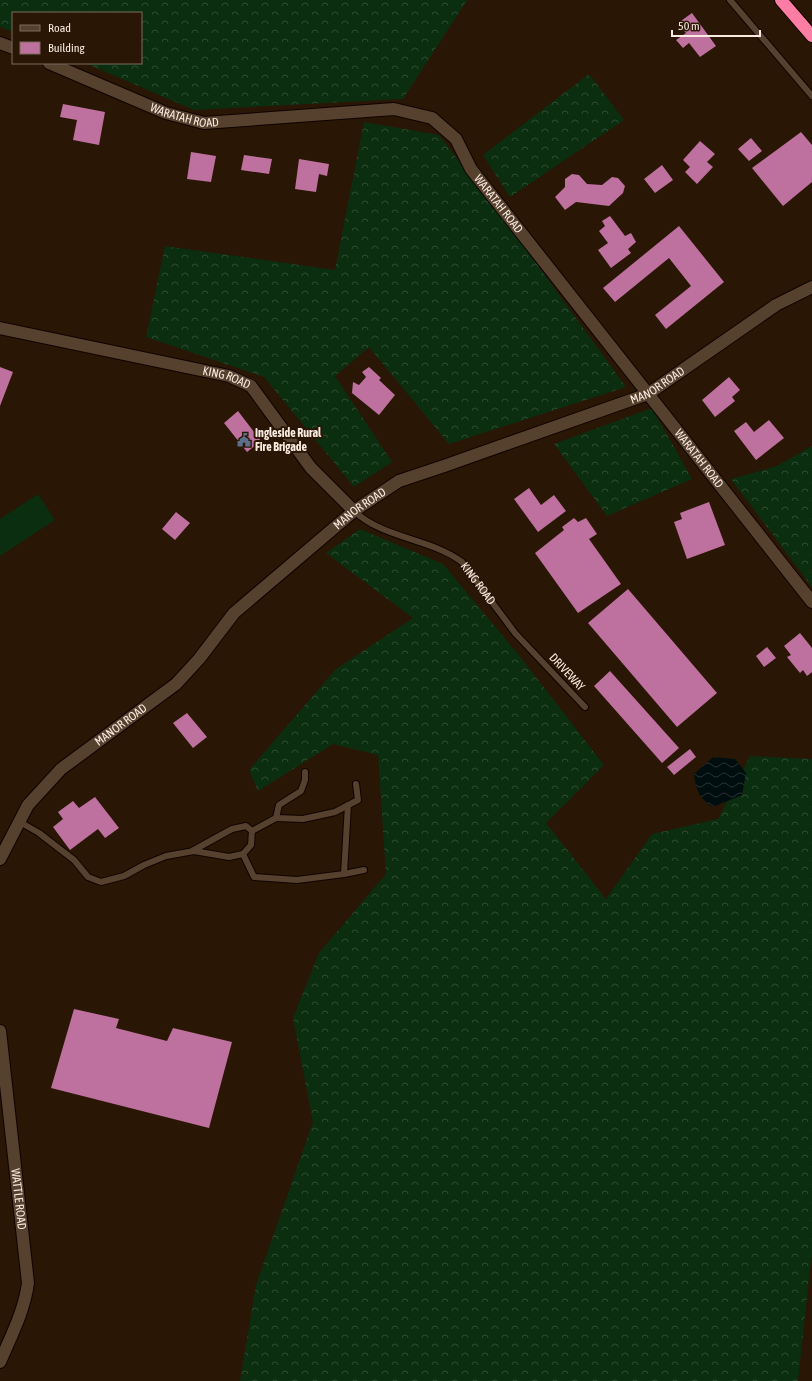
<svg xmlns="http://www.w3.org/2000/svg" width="812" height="1381" viewBox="0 0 812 1381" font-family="'Asap Condensed',sans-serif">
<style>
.forest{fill:url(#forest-crowns)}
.garden{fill:#0b2e10}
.water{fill:url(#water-waves)}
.building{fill:#be709e}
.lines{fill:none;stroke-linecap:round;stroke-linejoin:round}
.lane-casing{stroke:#100300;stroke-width:8}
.street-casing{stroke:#100300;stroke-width:14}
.secondary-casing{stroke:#100300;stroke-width:14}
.highway-casing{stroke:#100300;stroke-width:14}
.lane{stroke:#56412e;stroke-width:6}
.street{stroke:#56412e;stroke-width:12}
.secondary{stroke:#56412e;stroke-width:12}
.highway{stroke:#fd7da5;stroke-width:12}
.labels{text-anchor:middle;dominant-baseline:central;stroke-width:4;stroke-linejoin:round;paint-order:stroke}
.street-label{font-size:12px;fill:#f9ebe0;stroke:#291605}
.poi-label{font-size:12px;font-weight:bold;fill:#f9ebe0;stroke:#291605;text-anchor:start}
</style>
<defs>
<pattern id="forest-crowns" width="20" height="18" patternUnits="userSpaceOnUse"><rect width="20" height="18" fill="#0b2e10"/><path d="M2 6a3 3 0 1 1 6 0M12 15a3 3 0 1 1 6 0" fill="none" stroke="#2f4c32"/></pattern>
<pattern id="water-waves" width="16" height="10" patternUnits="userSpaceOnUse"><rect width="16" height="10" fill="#010e10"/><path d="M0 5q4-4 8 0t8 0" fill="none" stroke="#273132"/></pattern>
</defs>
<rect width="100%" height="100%" fill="#291605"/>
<!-- forest -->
<path class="forest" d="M0 0H467L403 99 194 110 85 63H141V13H13V32L0 27Z
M589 74 624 120 510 197 483 155Z
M364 122 439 135 528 252 626 387 449 444 369 347 335 376 392 462 354 487 264 377 146 337 165 246 335 270Z
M652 408 692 479 607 516 554 444Z
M812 446V587L731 479 777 466Z
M360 529 443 564 518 654 604 765 546 823 606 899 652 834 718 819 750 756 812 759V1251L798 1381H240L256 1285 313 1122 293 1018 319 953 386 874 378 755 333 744 258 791 249 770 336 669 413 618 326 553Z"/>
<!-- garden -->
<path class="garden" d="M38 494 55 520 0 556V519Z"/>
<!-- water -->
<path class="water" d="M713 757 735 759 746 773 742 795 713 807C699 799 696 789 694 774Z"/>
<!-- building -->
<path class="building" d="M692 13 716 46 700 57 689 43 683 48 676 40 686 33 678 23Z
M63 104 105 112 99 145 73 140 77 120 60 117Z
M801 132 812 145V182L783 206 752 168Z
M751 138 762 151 749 161 738 149Z
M700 141 715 154 707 162 713 167 697 184 685 172 690 167 683 160Z
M191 152 216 156 211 182 187 179Z
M244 155 272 159 269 174 241 170Z
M299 159 329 164 327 176 319 174 316 192 295 189Z
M662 165 673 180 655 193 644 179Z
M572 174 579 175 587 184 602 185 612 177 618 178 625 186 623 193 609 206 576 202 565 210 555 197 565 187V179Z
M610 216 625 236 631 233 636 242 628 249 631 253 611 268 598 250 608 243 599 231 605 226 602 221Z
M679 226 724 282 666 329 655 315 691 286 669 258 615 302 603 288Z
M0 367 13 372 0 406Z
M369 367 381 378 379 380 395 395 379 415 352 393 353 382 359 385 366 377 362 372Z
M729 377 740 390 732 397 735 401 715 417 702 400Z
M238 411 261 441 247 452 224 423Z
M769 420 784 438 756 460 734 431 746 422 754 432Z
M529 488 541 505 554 495 566 511 538 532 514 499Z
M709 502 725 545 687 559 674 522 682 519 680 513Z
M176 512 190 523 175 540 162 529Z
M574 518 578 522 586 518 597 534 589 539 621 584 578 613 535 553 564 530 562 527Z
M628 589 717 693 677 727 588 623Z
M800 633 812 648V672L807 676 803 670 800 673 787 657 791 655 784 646Z
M767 647 776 658 764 667 756 656Z
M610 671 679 748 662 763 594 686Z
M187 713 207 737 193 748 173 723Z
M690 749 696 757 674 775 667 767Z
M95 797 119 828 105 838 98 829 70 850 53 827 63 819 58 812 73 801 79 808Z
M74 1009 119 1019 116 1028 167 1041 173 1028 232 1042 209 1128 51 1088Z"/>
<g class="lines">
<!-- lane casing -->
<g class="lane-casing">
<g id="lane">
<path d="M730 0 812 96"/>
<path id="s1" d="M354 511C384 539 430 538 462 562L515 633 585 707"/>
<path d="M276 818 303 819 335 812 358 800 356 784"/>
<path d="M20 822 39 833 74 860 88 877 101 882 124 876 144 865 166 856 194 851 229 857 243 854 251 845 252 831 246 826 232 829 192 851"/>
<path d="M252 831 276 818 279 805 301 791 305 780V772"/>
<path d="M243 854 254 877 297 880 344 874 348 805"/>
<path d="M344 874 364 870"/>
</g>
</g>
<!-- street casing -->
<g class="street-casing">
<g id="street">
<path d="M0 43 13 48"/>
<path id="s2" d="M49 63 166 113 204 123 394 109 432 118 456 139 471 169 812 602"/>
<path id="s3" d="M0 328 229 376 251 386 311 468 354 511"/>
<path id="s4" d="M0 1031 28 1283C24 1312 11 1336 0 1362"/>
</g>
</g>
<!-- secondary casing -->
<g class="secondary-casing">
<g id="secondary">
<path id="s5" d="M0 859 28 805 61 769 176 684 199 659 234 613 354 511 399 481 444 466 648 394 776 305 812 287"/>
</g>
</g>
<!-- highway casing -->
<g class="highway-casing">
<path id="highway" d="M781 0 812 36"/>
</g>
<!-- lane -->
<use href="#lane" class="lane"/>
<!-- street -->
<use href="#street" class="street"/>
<!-- secondary -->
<use href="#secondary" class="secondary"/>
<!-- highway -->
<use href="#highway" class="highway"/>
</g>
<!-- icons -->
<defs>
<g id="civic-bare" transform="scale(1.08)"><path d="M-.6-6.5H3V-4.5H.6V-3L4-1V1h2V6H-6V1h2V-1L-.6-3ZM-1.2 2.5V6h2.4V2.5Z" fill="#5c6f8a" stroke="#291605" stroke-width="2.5" paint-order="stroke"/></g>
</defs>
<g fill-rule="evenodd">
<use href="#civic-bare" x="244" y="440"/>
</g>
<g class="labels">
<!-- street labels -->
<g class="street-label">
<text stroke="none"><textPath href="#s2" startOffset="146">WARATAH ROAD</textPath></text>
<text stroke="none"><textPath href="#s2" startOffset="506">WARATAH ROAD</textPath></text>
<text stroke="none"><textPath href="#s3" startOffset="232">KING ROAD</textPath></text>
<text stroke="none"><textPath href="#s5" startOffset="832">MANOR ROAD</textPath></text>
<text stroke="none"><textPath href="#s2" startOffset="830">WARATAH ROAD</textPath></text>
<text stroke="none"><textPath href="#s5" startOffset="508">MANOR ROAD</textPath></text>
<text stroke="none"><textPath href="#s1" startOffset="147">KING ROAD</textPath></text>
<text transform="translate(567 672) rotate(47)">DRIVEWAY</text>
<text stroke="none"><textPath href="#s5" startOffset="184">MANOR ROAD</textPath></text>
<text stroke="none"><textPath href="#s4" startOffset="169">WATTLE ROAD</textPath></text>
</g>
<!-- poi labels -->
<g class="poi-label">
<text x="255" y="433">Ingleside Rural<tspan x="255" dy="14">Fire Brigade</tspan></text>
</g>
</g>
<!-- legend -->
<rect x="12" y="12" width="130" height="52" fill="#291605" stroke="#7c6b5d"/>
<rect x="20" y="25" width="20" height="6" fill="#56412e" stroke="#7c6b5d"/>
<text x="48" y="32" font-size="12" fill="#f9ebe0">Road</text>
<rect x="20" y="42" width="20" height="12" fill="#be709e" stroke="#7c6b5d"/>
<text x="48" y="52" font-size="12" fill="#f9ebe0">Building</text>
<!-- scale -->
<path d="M672 30v6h88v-6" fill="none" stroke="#f9ebe0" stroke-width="2"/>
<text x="678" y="30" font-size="12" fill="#f9ebe0" stroke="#291605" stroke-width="3" paint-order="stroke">50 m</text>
</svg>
